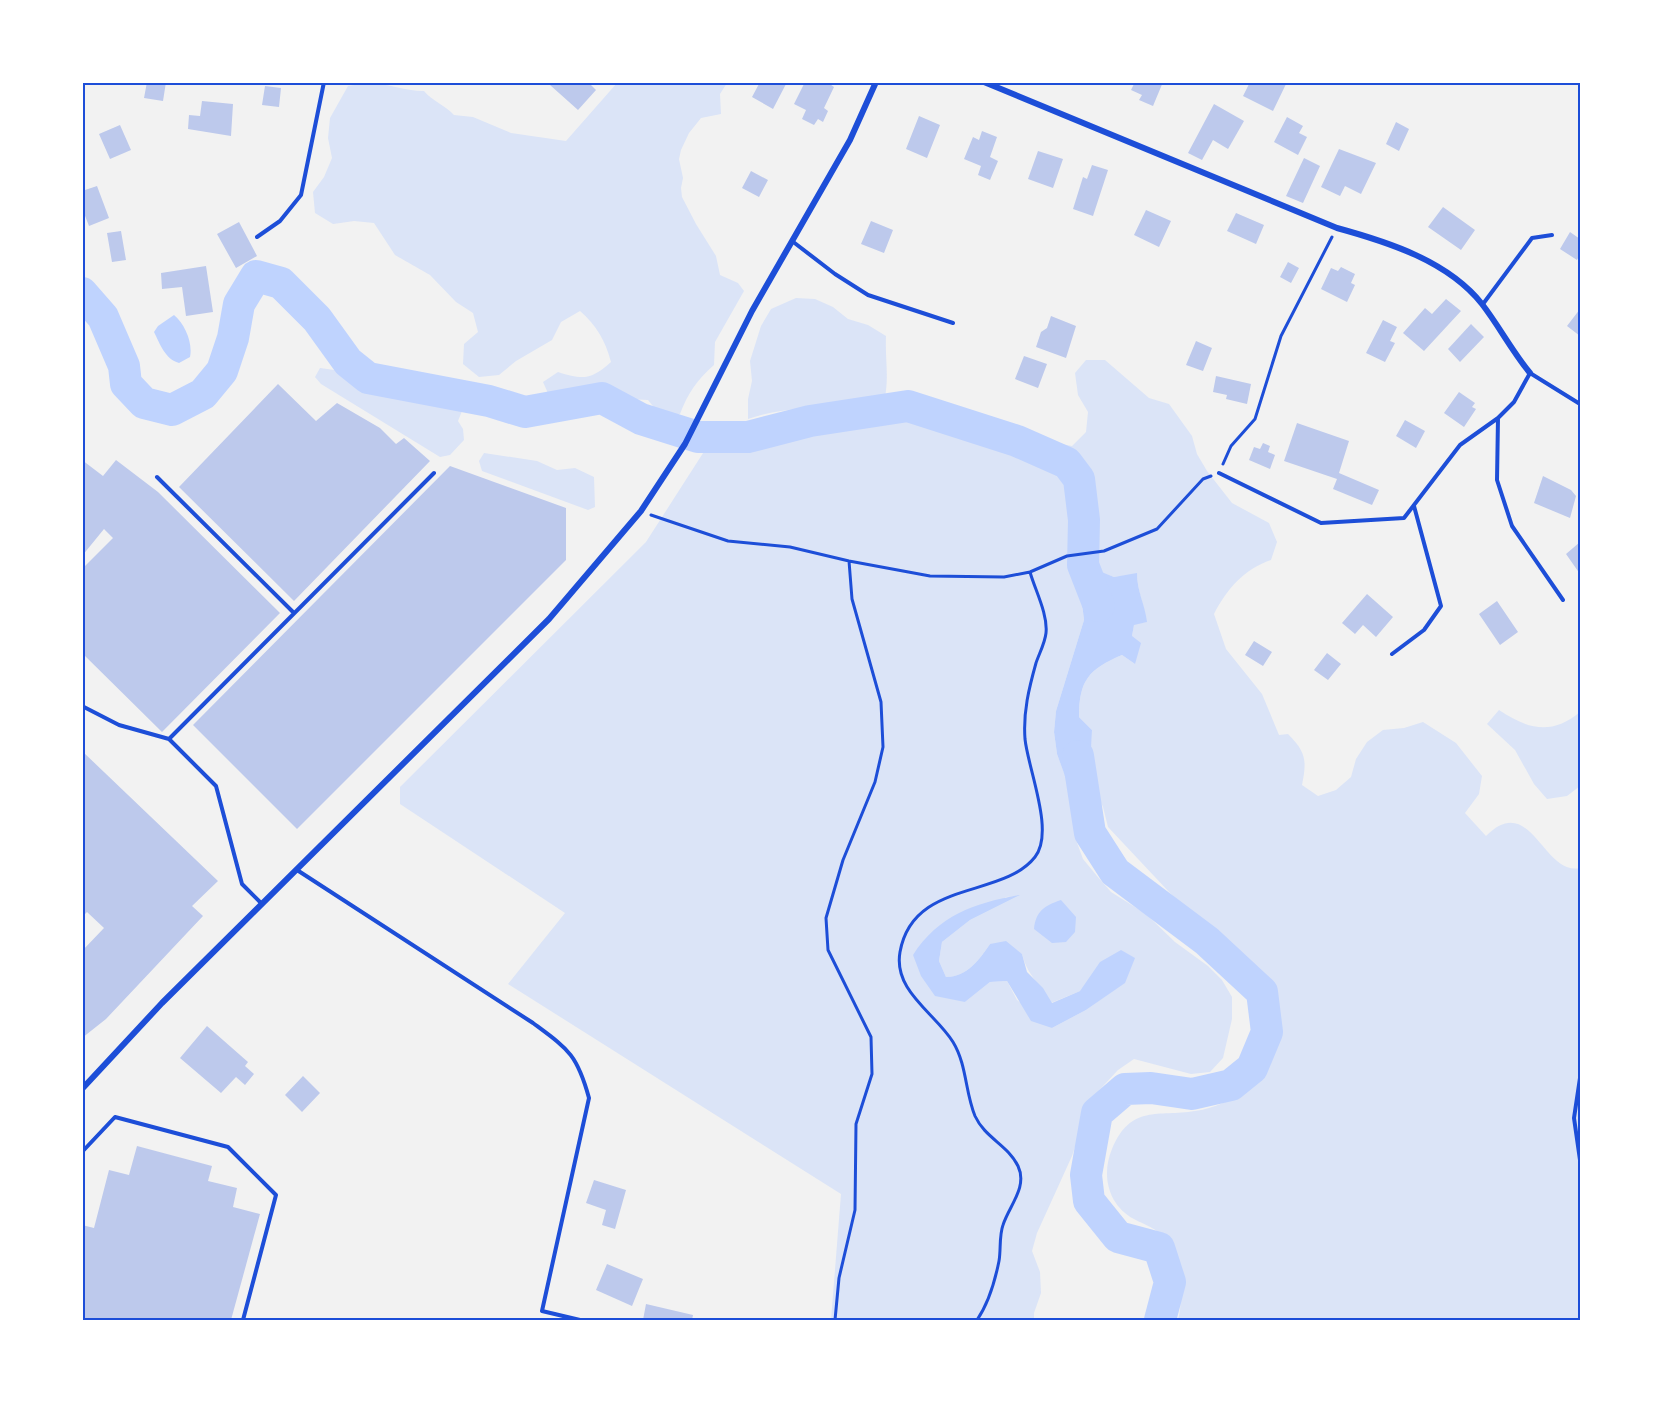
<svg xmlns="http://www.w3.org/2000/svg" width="1663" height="1403" viewBox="0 0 1663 1403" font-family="'Open Sans',sans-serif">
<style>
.green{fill:#dbe4f7;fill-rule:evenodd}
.water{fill:#bfd3fe}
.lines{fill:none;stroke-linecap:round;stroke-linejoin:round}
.river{stroke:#bfd3fe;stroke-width:32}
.building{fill:#bdc9ec}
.path{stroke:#1d4ed8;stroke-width:3}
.service{stroke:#1d4ed8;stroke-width:4}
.minor{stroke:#1d4ed8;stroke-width:6}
.neatline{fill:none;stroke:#1d4ed8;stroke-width:2}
</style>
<rect width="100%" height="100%" fill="#f2f2f2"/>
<!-- green -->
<path class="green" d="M367 83C387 83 404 91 424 91 432 101 445 105 454 115L473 117 511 133 566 141 617 83H727L720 94 721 114 701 118 689 133 681 150 679 159 683 178 681 188 682 197 696 224 716 256 720 275 738 283 744 291 715 342 714 365C697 380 688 393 680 414L661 416 648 400 590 397 571 401 551 400 543 382 558 372C583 380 591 380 611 362 605 340 597 326 580 311L561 322 552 340 516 361 499 375 479 377 463 364 464 344 478 332 473 313 456 302 430 275 395 255 374 223 354 221 333 224 315 213 313 192 324 177 332 158 328 138 330 118 348 86Z
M796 298 815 299 833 307 848 319 868 325 886 336C885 358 889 376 885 397 866 405 863 402 845 404 813 408 779 408 748 419V399L752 381 750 361 761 326 771 309Z
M1086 360H1105L1149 398 1169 404 1192 436 1197 454 1207 471 1232 503 1269 523 1277 542 1271 560C1244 569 1227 589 1214 614L1226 649 1262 694 1279 735 1288 734C1306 752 1307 760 1302 785L1318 796 1336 790 1351 777 1356 759 1367 742 1383 730 1404 728 1423 722 1456 743 1482 776 1479 794 1465 813 1486 836C1531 791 1543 876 1580 868V1320H1178C1184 1300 1180 1254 1165 1238 1156 1228 1145 1225 1134 1219 1108 1205 1101 1175 1112 1149 1131 1104 1158 1117 1195 1111 1216 1108 1232 1100 1248 1087 1258 1079 1266 1072 1271 1060 1277 1042 1275 1019 1276 1001L1251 970 1170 893 1108 827 1103 807 1090 780 1092 730 1079 717C1079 680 1089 669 1122 655L1135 664 1132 636 1134 624 1146 622C1145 605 1137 592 1137 574L1114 577 1077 563 1084 620 1056 711 1054 732 1057 754 1077 807 1079 801 1075 820 1076 840 1083 859 1097 876 1111 892 1146 914 1175 942 1208 966 1222 980 1232 997V1019L1223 1058 1210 1072 1191 1074 1134 1059 1118 1070 1091 1099 1072 1156 1037 1233 1032 1251 1040 1272 1041 1293 1034 1313V1320H831L841 1194 508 984 565 913 400 804V787L646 542 705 450 710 447 728 451 795 431 889 418 953 428 1020 452 1035 439 1072 446 1086 432 1088 412 1078 395 1075 373ZM1018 896 970 920 942 942 939 961 946 977C967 977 979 960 990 944L1022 954C1028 977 1040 983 1051 1003L1080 991 1124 983 1086 1010 1052 1028 1017 1000 1007 981 990 982 965 1002 913 955 1006 897Z
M320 368 341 371 407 398H426L462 411 458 421 463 429 464 440 450 455 440 457 321 384 315 377Z
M484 453 537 461 557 470 575 468 594 477 595 507 588 510 482 471 479 461Z
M1499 710C1528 729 1551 736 1580 712V786L1567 796 1547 799 1534 784 1515 750 1487 724Z"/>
<!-- water -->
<path class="water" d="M174 315C185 324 193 343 190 357L179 363C165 359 160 344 154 332L158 326Z
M1077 562 1114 577 1137 573C1137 592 1145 604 1147 622L1134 625 1132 636 1141 643 1135 664 1122 655C1089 669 1079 680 1079 717L1092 730 1090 780 1094 789 1079 801 1077 809 1057 754 1054 732 1056 711 1084 620Z
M1020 895 970 920 942 942 939 961 946 977C967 977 979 960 990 944L1006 941 1022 954 1027 972 1043 988 1052 1003 1080 991 1100 962 1121 950 1135 958 1125 983 1086 1010 1052 1028 1031 1021 1007 981 990 982 965 1002 935 996 921 976 913 955C939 915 975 903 1020 895Z
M1061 900 1076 917 1075 932 1066 942 1052 943 1034 929C1036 911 1044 906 1061 900Z"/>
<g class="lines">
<!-- river -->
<path class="river" d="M82 293 103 317 124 366 126 384 144 403 172 410 203 394 222 371 233 338 239 304 256 276 281 283 317 319 348 362 368 378 489 401 525 412 602 398 641 419 698 437H748L810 421 908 406 1017 441 1067 463 1079 479 1084 520 1083 565 1099 606
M1078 756 1090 833 1115 872 1207 941 1262 992 1267 1032 1252 1068 1231 1085 1192 1094 1151 1088 1125 1089 1097 1113 1086 1175 1089 1201 1118 1237 1159 1248 1170 1282 1160 1320"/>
</g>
<!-- building -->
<path class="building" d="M147 82H166L163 101 144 98Z
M553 82H588L596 90 578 110 550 85Z
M760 82 786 84 773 109 752 97Z
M805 82H827L834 87 824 108 828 111 823 122 818 119 814 125 802 119 806 110 794 104Z
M1135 82H1163L1153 106 1139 100 1142 95 1131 90Z
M1250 82 1286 84 1273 111 1243 96Z
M265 86 281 88 279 107 262 105Z
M202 101 233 104 231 136 188 129 189 115 200 116Z
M1214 104 1244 121 1228 149 1213 140 1202 160 1188 153Z
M919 116 940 125 927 158 906 149Z
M1287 117 1303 126 1299 133 1307 137 1298 155 1274 142Z
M1396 122 1409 129 1399 151 1386 144Z
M120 125 131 150 110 159 99 134Z
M982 131 997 137 990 157 998 161 990 180 978 175 981 166 964 159 973 137 979 140Z
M1339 149 1376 163 1361 194 1345 186 1340 196 1321 187Z
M1038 151 1063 159 1053 188 1028 179Z
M1304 158 1320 166 1303 203 1286 196Z
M1092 165 1108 170 1093 216 1073 209 1083 177 1087 179Z
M751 171 768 180 759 197 742 188Z
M97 186 109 218 89 226 82 208V191Z
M1443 207 1475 230 1461 250 1428 227Z
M1146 210 1171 221 1159 247 1134 235Z
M1236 213 1264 225 1256 244 1227 231Z
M871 221 893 230 884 253 861 244Z
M239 222 257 256 236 268 217 234Z
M121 231 126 260 112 262 107 233Z
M1570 232 1580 239V254L1577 260 1560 249Z
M1288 262 1299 268 1291 283 1280 277Z
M206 266 213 312 186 316 182 287 162 289 161 273Z
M1341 267 1355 274 1351 283 1355 285 1347 302 1321 289 1331 268 1338 271Z
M1446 299 1461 311 1424 351 1403 333 1425 308 1432 314Z
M1580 309V336L1567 326Z
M1051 316 1076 326 1066 358 1036 347 1041 332 1047 328Z
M1383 320 1397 327 1390 341 1395 343 1385 362 1366 353Z
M1471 324 1484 337 1460 362 1448 349Z
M1196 341 1212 348 1203 371 1186 365Z
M1024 356 1047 364 1038 388 1015 379Z
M1216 376 1251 384 1247 404 1226 399 1227 395 1213 392Z
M278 384 316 421 337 403 380 428 396 444 404 438 430 461 294 601 179 487Z
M1459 392 1475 403 1472 407 1476 409 1464 427 1444 413Z
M1405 420 1425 431 1416 448 1396 436Z
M1297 423 1349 441 1339 473 1379 490 1372 505 1333 489 1337 479 1284 461Z
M1263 443 1270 446 1268 452 1275 455 1270 469 1249 460 1254 447 1260 449Z
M82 460 103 476 116 460 158 492 280 613 162 732 82 653V569L113 538 104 529 82 556Z
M450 466 566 508V560L297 829 193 725Z
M1543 476 1571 490 1576 496 1570 518 1534 503Z
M1580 542V574L1566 554Z
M1367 594 1393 617 1376 637 1363 625 1355 634 1342 623Z
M1497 601 1518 632 1500 645 1479 614Z
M1254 641 1272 652 1263 666 1245 655Z
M1327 653 1341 664 1328 680 1314 670Z
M82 751 218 881 192 906 203 916 106 1019 82 1038V951L104 928 87 912 82 917Z
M207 1026 248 1062 245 1066 254 1074 245 1085 236 1077 221 1093 180 1058Z
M303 1076 320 1093 302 1112 285 1095Z
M137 1146 212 1166 208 1181 237 1188 233 1207 260 1214 231 1320H82V1225L94 1228 109 1170 129 1175Z
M594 1180 626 1190 615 1229 602 1225 606 1210 586 1203Z
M607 1264 643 1279 632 1306 596 1290Z
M646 1304 693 1315 692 1320H643Z"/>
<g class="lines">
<!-- path -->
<path class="path" d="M1223 464 1231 446 1255 419 1281 336 1332 237
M651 515 728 541 790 547 849 561 930 576 1004 577 1030 572 1067 556 1104 551 1157 529 1203 479 1211 476
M835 1320 839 1278 855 1210 856 1124 872 1074 871 1037 828 950 826 918 843 860 875 782 883 747 881 702 852 599 849 561
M977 1320C988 1304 995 1281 999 1261 1001 1250 999 1236 1003 1225 1009 1206 1028 1187 1018 1166 1008 1145 985 1138 975 1116 965 1092 967 1065 953 1042 935 1013 893 991 900 952 913 879 1002 899 1035 857 1055 832 1028 769 1025 739 1023 712 1029 688 1036 663 1039 654 1045 643 1046 633 1048 614 1035 590 1030 572"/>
<!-- service -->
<path class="service" d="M257 237 280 221 301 195 324 82
M792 241 835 274 868 295 953 323
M1483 304 1532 238 1552 235
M1498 418 1514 402 1530 373 1580 404
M1219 473 1321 523 1404 518 1460 445 1498 418 1497 480 1512 526 1563 600
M157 477 294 613
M1392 654 1424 630 1441 606 1414 506
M82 706 119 725 169 739
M297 870 533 1023C568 1049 577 1054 589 1098L542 1311 580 1320
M262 904 242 884 216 786 169 739 434 473
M1580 1078 1574 1118 1580 1160
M82 1152 115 1117 228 1147 276 1195 243 1320"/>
<!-- minor -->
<path class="minor" d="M984 82 1337 228C1388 242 1448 261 1482 304 1499 326 1512 351 1530 373
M82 1089 162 1003 549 619 641 511 685 444 752 311 850 140 876 82"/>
</g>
<!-- border -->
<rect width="1663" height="1403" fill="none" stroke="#ffffff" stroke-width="168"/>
<rect x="84" y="84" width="1495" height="1235" class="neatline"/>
</svg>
